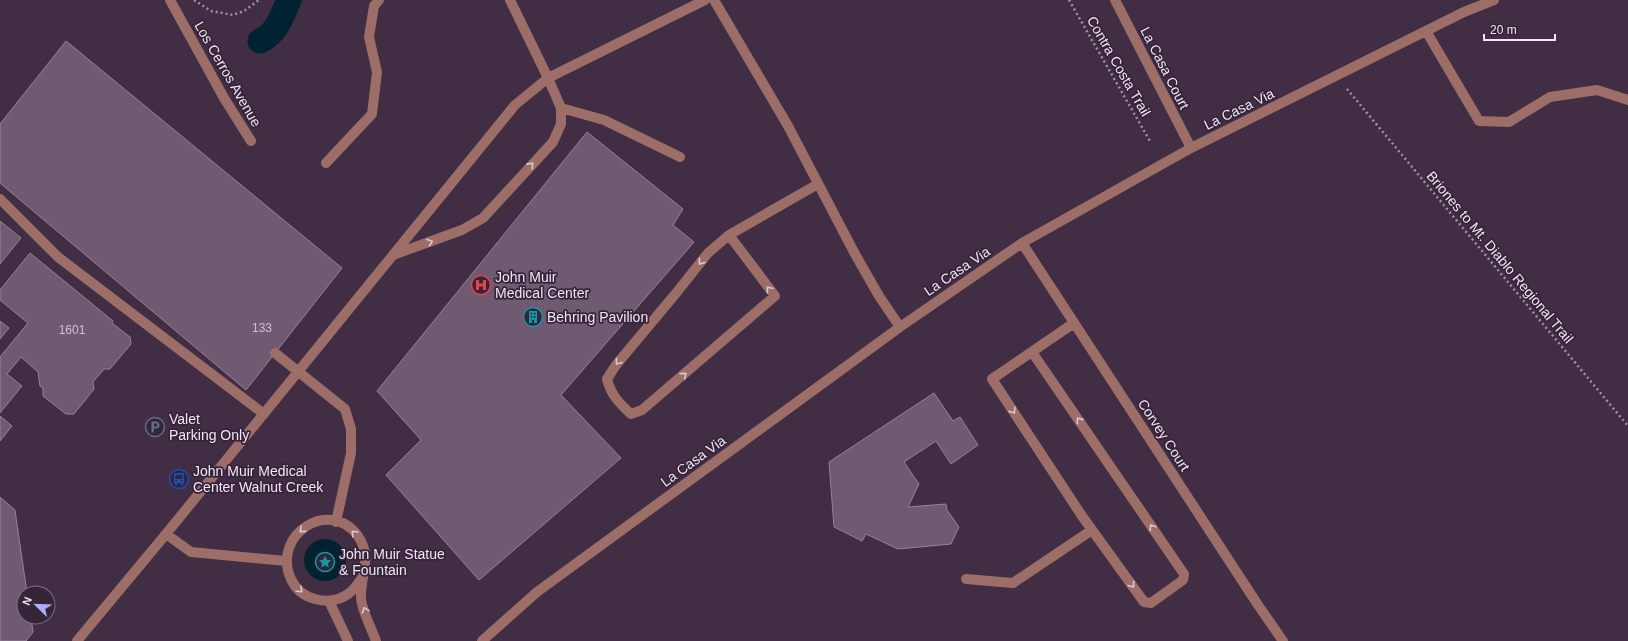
<svg xmlns="http://www.w3.org/2000/svg" width="1628" height="641" viewBox="0 0 1628 641" font-family="Arial,sans-serif">
<style>
.water{fill:#012331}
.lines{fill:none;stroke-linecap:round;stroke-linejoin:round}
.canal{stroke:#012331;stroke-width:25}
.building{fill:#6f5a72;stroke:#98819b}
.path{stroke:#a191a3;stroke-width:2.5;stroke-dasharray:2 3;stroke-linecap:butt}
.minor{stroke:#9d6d67;stroke-width:10}
.oneway{stroke:#dcc7d0}
.labels{text-anchor:middle;dominant-baseline:central;stroke-width:3.5;stroke-linejoin:round;paint-order:stroke}
.number-label{font-size:12px;fill:#d0c2d3}
.street-label{font-size:14px;fill:#f1e5f3;stroke:#362439}
.poi-label{font-size:14px;fill:#f1e5f3;stroke:#362439;text-anchor:start}
</style>
<rect width="100%" height="100%" fill="#412d44"/>
<!-- water -->
<path class="water" d="M304 560a21 21 0 1 1 42 0a21 21 0 1 1-42 0Z"/>
<g class="lines">
<!-- canal -->
<path class="canal" d="M260 41C277 33 282 16 289 0"/>
</g>
<!-- building -->
<path class="building" d="M66 41 342 268 246 390 0 183V124Z
M587 132 683 209 673 225 694 242 561 395 621 458 479 580 386 475 421 440 377 391Z
M0 221 21 238 0 264Z
M30 253 113 321 112 323 130 337 131 344 110 369H104L93 382 94 389 74 414H66L43 396V388L40 386 38 372 21 357 7 374 22 386 0 413V357L28 323 0 300V290Z
M0 321 9 328 0 339Z
M934 393 953 421 960 417 978 445 951 464 936 441 904 462 919 484 908 507 946 504 947 510 959 527 951 544 898 549 866 534 862 541 834 527 829 462Z
M0 416 12 426 0 441Z
M0 497 15 510 27 593H24V617H31L33 632 26 641H0Z"/>
<g class="lines">
<!-- path -->
<path class="path" d="M194 0 211 11 233 15 244 11 259 0
M1069 0 1151 143
M1347 89 1628 426"/>
<!-- minor -->
<path class="minor" d="M170 0 224 98 251 141
M510 0 548 78 705 0
M714 0 788 126 855 254 879 296 900 327
M1115 0 1191 148
M1426 31 1479 121 1509 122 1550 97 1597 90 1628 100
M561 108 604 120 680 157
M326 163 372 114 377 72 369 37 374 6 379 0
M0 199 58 257 264 414
M729 235 775 296 642 410 631 414C619 403 611 395 607 379L616 365 677 292 708 253 729 235 818 184
M1022 243 1258 605 1283 641
M1032 352 1184 574 1183 580 1151 603 1144 602 1082 516 992 379 1074 323
M275 353 345 409 351 429V453L336 522
M166 534 191 552 286 561
M362 578C358 584 354 590 348 594 329 607 300 600 291 579 271 535 329 497 358 536 373 558 360 575 361 598 361 608 372 630 376 641
M966 579 1013 583 1092 530
M329 601 348 641
M77 641 166 534 515 105 548 78 561 108V124L553 142 483 218 462 230 393 255
M482 641 537 592 900 327 1022 243 1191 148 1464 12 1494 0"/>
</g>
<!-- one-way arrows -->
<defs><path id="oneway-chevron" d="M-2-3.5L2.5 0L-2 3.5" fill="none" stroke-width="1.6" stroke-linecap="round" stroke-linejoin="round"/></defs>
<g class="oneway">
<use href="#oneway-chevron" transform="translate(531 165) rotate(-48)"/>
<use href="#oneway-chevron" transform="translate(430 242) rotate(-20)"/>
<use href="#oneway-chevron" transform="translate(701 262) rotate(128)"/>
<use href="#oneway-chevron" transform="translate(769 289) rotate(-127)"/>
<use href="#oneway-chevron" transform="translate(618 362) rotate(128)"/>
<use href="#oneway-chevron" transform="translate(684 375) rotate(-41)"/>
<use href="#oneway-chevron" transform="translate(1013 411) rotate(57)"/>
<use href="#oneway-chevron" transform="translate(1079 420) rotate(-125)"/>
<use href="#oneway-chevron" transform="translate(1152 527) rotate(-124)"/>
<use href="#oneway-chevron" transform="translate(302 530) rotate(140)"/>
<use href="#oneway-chevron" transform="translate(354 533) rotate(-134)"/>
<use href="#oneway-chevron" transform="translate(1132 585) rotate(54)"/>
<use href="#oneway-chevron" transform="translate(300 590) rotate(42)"/>
<use href="#oneway-chevron" transform="translate(365 610) rotate(-110)"/>
</g>
<!-- icons -->
<defs>
<g id="hospital-ring" transform="scale(1)"><circle r="9.5" fill="#362439" stroke="#e0444e" stroke-width="1.5"/><path d="M-5-5h3v3.5h4V-5h3V5h-3V1.5h-4V5h-3Z" fill="#e0444e"/></g>
<g id="building-ring" transform="scale(1)"><circle r="9.5" fill="#362439" stroke="#0f9aa8" stroke-width="1.5"/><path d="M-4-6H4V6H1V3H-1V6H-4ZM-2.5-4.3h1.7v1.8h-1.7ZM.8-4.3h1.7v1.8H.8ZM-2.5-1h1.7V.8h-1.7ZM.8-1h1.7V.8H.8Z" fill="#0f9aa8"/></g>
<g id="parking-ring" transform="scale(1)"><circle r="9.5" fill="#362439" stroke="#5c6f8a" stroke-width="1.5"/><path d="M-3.5-5.5H1a3.5 3.5 0 0 1 0 7H-1V5.5H-3.5ZM-1-3.4V-.6H.8a1.4 1.4 0 0 0 0-2.8Z" fill="#5c6f8a"/></g>
<g id="bus-ring" transform="scale(1)"><circle r="9.5" fill="#362439" stroke="#1a4fb4" stroke-width="1.5"/><path d="M-5-6H5V4H4V6H2V4H-2V6H-4V4H-5ZM-3.5-4V0h7V-4ZM-3.5 1.2v1.5H-2V1.2ZM2 1.2v1.5H3.5V1.2Z" fill="#1a4fb4"/></g>
<g id="sight-ring" transform="scale(1)"><circle r="9.5" fill="#362439" stroke="#0f9aa8" stroke-width="1.5"/><path d="M0-6L1.8-2.2L6-1.7L2.9 1.2L3.7 5.4L0 3.3L-3.7 5.4L-2.9 1.2L-6-1.7L-1.8-2.2Z" fill="#0f9aa8"/></g>
</defs>
<g fill-rule="evenodd">
<use href="#hospital-ring" x="481" y="285"/>
<use href="#building-ring" x="533" y="317"/>
<use href="#parking-ring" x="155" y="427"/>
<use href="#bus-ring" x="179" y="479"/>
<use href="#sight-ring" x="325" y="562"/>
</g>
<g class="labels">
<!-- number labels -->
<g class="number-label">
<text x="262" y="328">133</text>
<text x="72" y="330">1601</text>
</g>
<!-- street labels -->
<g class="street-label">
<text transform="translate(1119 66) rotate(60)">Contra Costa Trail</text>
<text transform="translate(1165 68) rotate(63)">La Casa Court</text>
<text transform="translate(228 74) rotate(60)">Los Cerros Avenue</text>
<text transform="translate(1239 109) rotate(-26)">La Casa Via</text>
<text transform="translate(1500 257) rotate(50)">Briones to Mt. Diablo Regional Trail</text>
<text transform="translate(957 271) rotate(-34)">La Casa Via</text>
<text transform="translate(1164 435) rotate(57)">Corvey Court</text>
<text transform="translate(693 461) rotate(-36)">La Casa Via</text>
</g>
<!-- poi labels -->
<g class="poi-label">
<text x="495" y="277">John Muir<tspan x="495" dy="16">Medical Center</tspan></text>
<text x="547" y="317">Behring Pavilion</text>
<text x="169" y="419">Valet<tspan x="169" dy="16">Parking Only</tspan></text>
<text x="193" y="471">John Muir Medical<tspan x="193" dy="16">Center Walnut Creek</tspan></text>
<text x="339" y="554">John Muir Statue<tspan x="339" dy="16">&amp; Fountain</tspan></text>
</g>
</g>
<!-- north arrow -->
<g transform="translate(36 605) rotate(293)"><circle r="19" fill="#362439" stroke="#817183"/>
<path d="M0-3L7 15L0 10L-7 15Z" fill="#afaefa"/>
<text y="-6" font-size="11" font-weight="bold" text-anchor="middle" fill="#f1e5f3">N</text>
</g>
<!-- scale -->
<path d="M1484 34v6h71v-6" fill="none" stroke="#f1e5f3" stroke-width="2"/>
<text x="1490" y="34" font-size="12" fill="#f1e5f3" stroke="#362439" stroke-width="3" paint-order="stroke">20 m</text>
</svg>
